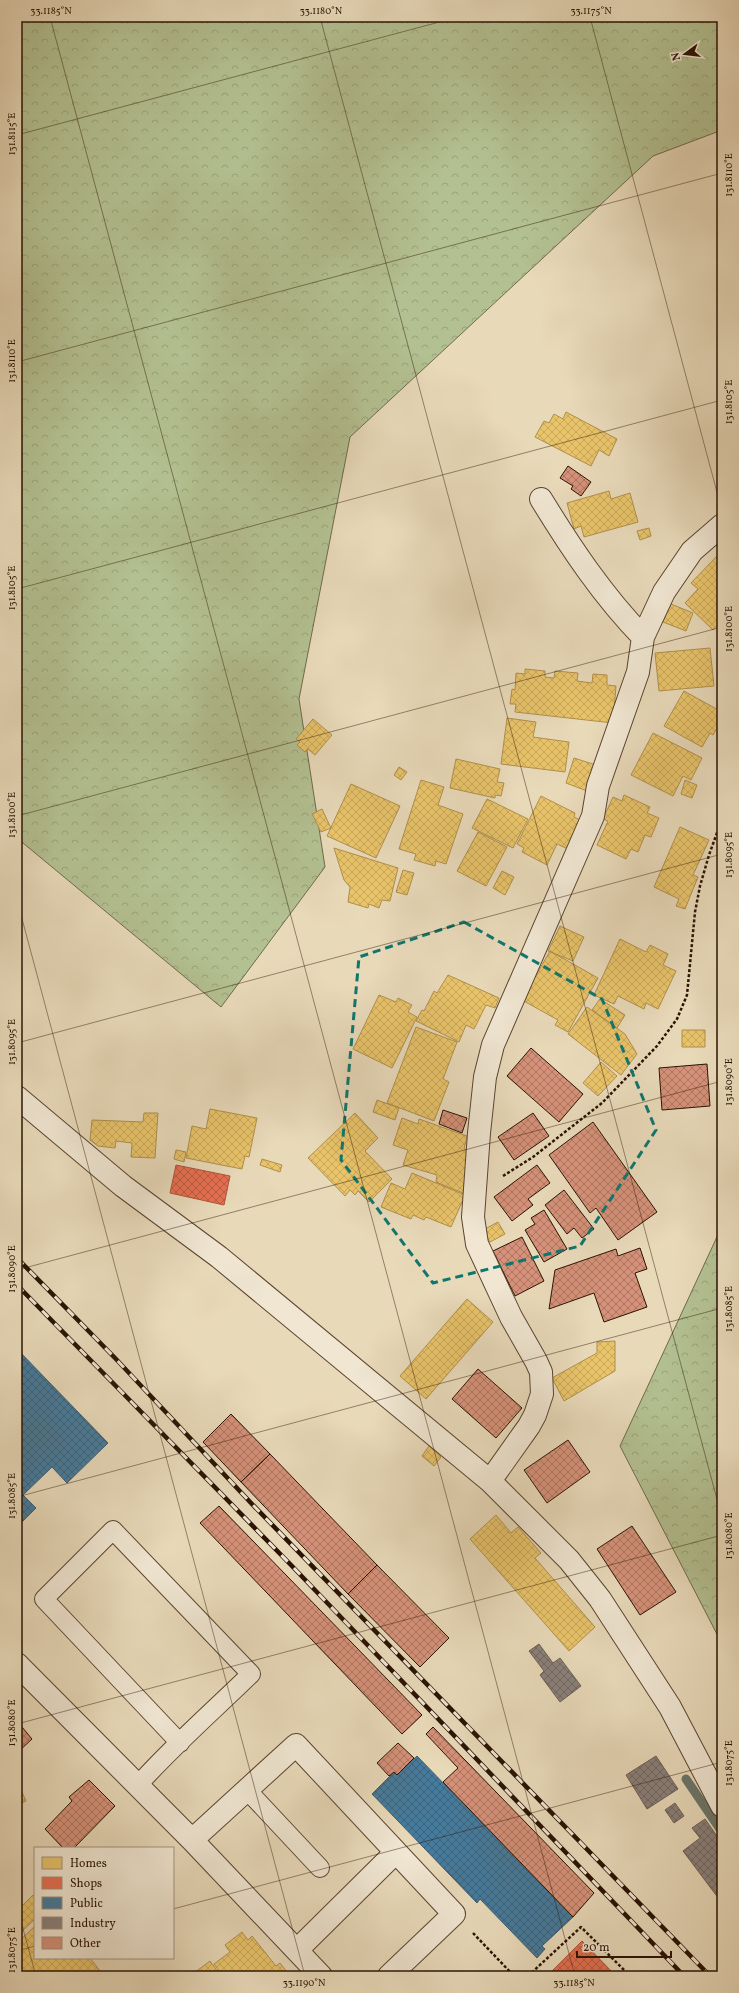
<svg xmlns="http://www.w3.org/2000/svg" width="739" height="1993" viewBox="0 0 739 1993" font-family="Vollkorn,serif">
<style>
.forest{fill:url(#forest-crowns);stroke:#6e6a4a}
.homes{fill:url(#homes-cross-hatch);stroke:#b08f4b}
.shops{fill:url(#shops-cross-hatch);stroke:#ae533a}
.public{fill:url(#public-cross-hatch);stroke:#3d5c6f}
.industry{fill:url(#industry-cross-hatch);stroke:#6d6058}
.lines{fill:none;stroke-linecap:round;stroke-linejoin:round}
.stream{stroke:#6b776c;stroke-width:9}
.building{fill:url(#building-cross-hatch);stroke:#2a1303}
.service-casing{stroke:#5a4430;stroke-width:20}
.minor-casing{stroke:#5a4430;stroke-width:24}
.path{stroke:#2a1303;stroke-width:2.5;stroke-dasharray:3 2;stroke-linecap:butt}
.service{stroke:#f0e6d2;stroke-width:18}
.minor{stroke:#f0e6d2;stroke-width:22}
.rail-casing{stroke:#2a1303;stroke-width:4.5}
.rail{stroke:#f0e6d2;stroke-width:3;stroke-dasharray:9;stroke-linecap:butt}
.marked{fill:none;stroke:#0f766e;stroke-width:3;stroke-dasharray:8 5;stroke-linejoin:round}
.ticks{fill:none;stroke:#2a1303;stroke-width:1;stroke-opacity:0.45}
.neatline{fill:none;stroke:#2a1303;stroke-width:1.5}
.ticks-label{font-size:10px;text-anchor:middle;fill:#2a1303}
</style>
<defs>
<pattern id="forest-crowns" width="20" height="18" patternUnits="userSpaceOnUse"><rect width="20" height="18" fill="#b3c091"/><path d="M2 6a3 3 0 1 1 6 0M12 15a3 3 0 1 1 6 0" fill="none" stroke="#9aa47b"/></pattern>
<pattern id="homes-cross-hatch" width="8" height="8" patternUnits="userSpaceOnUse"><rect width="8" height="8" fill="#e9c46a"/><path d="M0 0l8 8M0 8l8-8" fill="none" stroke="#c8a85a"/></pattern>
<pattern id="shops-cross-hatch" width="8" height="8" patternUnits="userSpaceOnUse"><rect width="8" height="8" fill="#e76f51"/><path d="M0 0l8 8M0 8l8-8" fill="none" stroke="#bb5a41"/></pattern>
<pattern id="public-cross-hatch" width="8" height="8" patternUnits="userSpaceOnUse"><rect width="8" height="8" fill="#457b9d"/><path d="M0 0l8 8M0 8l8-8" fill="none" stroke="#3a647e"/></pattern>
<pattern id="industry-cross-hatch" width="8" height="8" patternUnits="userSpaceOnUse"><rect width="8" height="8" fill="#8a817c"/><path d="M0 0l8 8M0 8l8-8" fill="none" stroke="#716863"/></pattern>
<pattern id="building-cross-hatch" width="8" height="8" patternUnits="userSpaceOnUse"><rect width="8" height="8" fill="#d59179"/><path d="M0 0l8 8M0 8l8-8" fill="none" stroke="#ad7561"/></pattern>
</defs>
<rect width="100%" height="100%" fill="#e8d9b9"/>
<filter id="stains"><feTurbulence type="fractalNoise" baseFrequency=".005" numOctaves="4"/><feColorMatrix values="0 0 0 0 .2 0 0 0 0 .09 0 0 0 0 .02 0 0 0 .5 -.17"/></filter>
<radialGradient id="worn" r=".72"><stop offset=".6" stop-color="#630" stop-opacity="0"/><stop offset="1" stop-color="#630" stop-opacity=".3"/></radialGradient>
<!-- forest -->
<path class="forest" d="M17 17H722V130L653 156 350 437 299 699 325 867 221 1007 17 838Z
M722 1226V1642H721L620 1446Z"/>
<!-- homes -->
<path class="homes" d="M566 412 617 439 609 456 599 450 591 466 535 437 544 421 549 423 554 414 563 419Z
M609 491 611 499 630 493 638 522 584 537 581 526 574 529 567 503Z
M649 528 651 536 640 540 637 531Z
M718 555 722 559V620L713 630 685 603 698 589 691 583Z
M671 604 693 613 686 631 663 622Z
M710 648 714 686 659 691 655 653Z
M525 669 545 671V677L554 678 555 671 578 673 577 681 592 683 593 674 607 675V685L616 686 613 723 515 712 516 704H510L512 689 515 690 516 673 525 674Z
M684 691 722 712V720L713 735 710 733 702 747 664 726Z
M507 718 536 722 533 737 569 742 565 772 501 764Z
M313 719 332 735 315 755 308 749 305 752 297 745 300 742 296 739Z
M653 733 702 758 691 780 683 776 673 796 631 775Z
M574 758 596 765 587 791 566 783Z
M456 759 500 769 497 782 504 783 501 796 495 795V798L450 788Z
M399 767 407 772 401 780 394 775Z
M421 780 444 787 438 805 463 814 446 864 436 861 435 866 414 860 416 854 399 849Z
M685 780 697 785 692 798 681 794Z
M351 784 400 806 376 858 327 836Z
M624 795 650 807 647 813 659 818 651 837 645 835 638 852 631 849 626 859 597 845 608 821 603 819 613 797 622 801Z
M541 796 575 813 574 817 582 821 568 849 557 844 547 865 522 852 524 848 517 844Z
M487 799 528 819 513 848 472 828Z
M322 809 331 828 321 832 312 814Z
M680 827 709 840 693 875 698 877 685 909 676 906 679 899 654 887Z
M478 832 507 847 486 886 457 871Z
M334 848 398 868 390 901 382 900 379 908 369 904 368 908 348 902 350 887 344 880Z
M403 870 414 873 407 895 396 892Z
M502 871 514 877 505 895 493 888Z
M560 926 584 937 573 961 548 951Z
M620 939 646 952 650 945 668 954 663 965 676 971 658 1009 646 1003 644 1009 618 996 614 1004 594 995Z
M550 951 598 978 568 1032 555 1025 558 1020 522 1000Z
M448 975 499 998 495 1008 486 1005 474 1029 466 1025 459 1042 416 1021 422 1010 424 1011 434 991 437 993Z
M379 995 396 1002 398 998 412 1005 408 1012 417 1017 392 1068 353 1049Z
M600 999 625 1015 617 1028 592 1010Z
M587 1007 625 1034 637 1054 621 1075 568 1034Z
M416 1027 457 1042 443 1079 449 1082 434 1121 387 1103Z
M682 1030H705V1047H682Z
M601 1062 617 1076 598 1096 583 1083Z
M377 1100 399 1108 395 1120 373 1112Z
M210 1109 257 1118 249 1157 245 1156 242 1169 186 1158 192 1126 206 1129Z
M144 1113H158L155 1158 131 1157 132 1143 116 1141 115 1148 98 1146 90 1140 92 1120 143 1122Z
M355 1113 378 1138 365 1151 392 1179 369 1202 358 1191 355 1195 350 1190 345 1196 308 1158Z
M402 1118 418 1124 419 1119 467 1136 464 1149 468 1151 463 1193 436 1182 437 1175 403 1165 408 1150 393 1145Z
M176 1150 186 1152 184 1162 174 1159Z
M262 1159 282 1165 280 1172 260 1165Z
M412 1173 465 1195 451 1227 426 1217 424 1220 413 1215 411 1219 381 1207 391 1183 405 1189Z
M498 1222 505 1234 490 1242 483 1230Z
M467 1299 493 1322 426 1399 400 1376Z
M615 1341V1371L564 1401 552 1378 597 1353V1342Z
M429 1446 441 1457 434 1466 422 1456Z
M496 1515 511 1533 518 1527 541 1553 535 1558 595 1627 569 1651 470 1539Z
M17 1781 26 1801 17 1805Z
M33 1895 35 1897V1919L17 1936V1911Z
M35 1926V1958H90L104 1976H17V1943Z
M242 1932 248 1940 252 1936 276 1966 280 1963 290 1976H223L214 1964 230 1952 225 1945Z
M210 1961 221 1976H190Z"/>
<!-- shops -->
<path class="shops" d="M176 1165 230 1176 224 1205 170 1193Z
M582 1941 616 1976H547Z"/>
<!-- public -->
<path class="public" d="M17 1349 108 1443 67 1483 52 1467 23 1495 36 1508 17 1527Z
M417 1756 573 1917 542 1946 545 1949 537 1958 480 1899 477 1903 372 1794 394 1772 397 1775Z"/>
<!-- industry -->
<path class="industry" d="M539 1644 553 1663 560 1658 581 1686 560 1702 540 1675 544 1671 529 1651Z
M656 1756 678 1789 647 1809 626 1775Z
M675 1803 684 1816 674 1823 665 1810Z
M705 1819 722 1843V1903L683 1851 700 1838 692 1828Z"/>
<g class="lines">
<!-- stream -->
<path class="stream" d="M686 1779 722 1832"/>
</g>
<!-- building -->
<path class="building" d="M568 466 591 482 581 496 571 489 573 486 560 478Z
M531 1048 583 1094 559 1122 507 1076Z
M707 1064 710 1106 662 1110 659 1068Z
M443 1110 467 1118 462 1133 439 1124Z
M533 1113 549 1136 514 1160 498 1137Z
M593 1122 657 1212 618 1240 596 1208 590 1213 549 1155Z
M537 1165 550 1183 528 1199 533 1205 512 1221 494 1197Z
M564 1190 594 1229 582 1238 574 1228 567 1234 545 1205Z
M544 1210 567 1249 544 1262 525 1230 535 1224 531 1218Z
M522 1237 544 1281 515 1296 493 1251Z
M640 1248 647 1269 635 1273 647 1307 604 1322 594 1293 549 1309 555 1270 616 1249 618 1256Z
M478 1369 522 1408 496 1438 452 1399Z
M231 1414 270 1454 241 1482 203 1442Z
M568 1440 590 1472 547 1503 524 1470Z
M270 1454 377 1565 348 1594 241 1482Z
M219 1506 422 1715 402 1734 200 1523Z
M632 1526 676 1592 640 1615 597 1549Z
M377 1565 449 1638 420 1667 348 1594Z
M17 1721 32 1739 17 1753Z
M433 1727 594 1893 573 1917 443 1782 458 1768 426 1734Z
M398 1743 414 1758 397 1775 394 1772 389 1776 377 1763Z
M89 1780 115 1806 74 1848H63L45 1829 72 1801 69 1797Z"/>
<g class="lines">
<!-- service casing -->
<g class="service-casing">
<path id="service" d="M138 1785C173 1746 213 1711 251 1674L113 1530 44 1599 180 1743
M247 1790 320 1868"/>
</g>
<!-- minor casing -->
<g class="minor-casing">
<path id="minor" d="M541 499C571 548 603 596 643 637
M17 1097 123 1186 219 1257 490 1481 569 1560 600 1599 670 1707 722 1806
M490 1481 529 1426 535 1415 542 1394 541 1372 536 1361 511 1317 477 1244 473 1217 479 1133 485 1077 493 1045 593 816 598 786 638 672 643 637 664 592 692 551 722 525
M17 1664 192 1840
M297 1950 395 1853
M321 1976 192 1840 296 1745 454 1914 389 1976"/>
</g>
<!-- path -->
<path class="path" d="M503 1176 533 1157 602 1103 657 1046 677 1019 687 995 695 912 700 886 709 855 722 819
M473 1933 514 1976
M528 1976 581 1927 630 1976"/>
<!-- service -->
<use href="#service" class="service"/>
<!-- minor -->
<use href="#minor" class="minor"/>
<!-- rail casing -->
<g class="rail-casing">
<path id="rail" d="M17 1258 115 1358 251 1503 710 1976
M17 1285 291 1565 684 1976"/>
</g>
<!-- rail -->
<use href="#rail" class="rail"/>
</g>
<!-- marked area -->
<path class="marked" d="M464 922 602 999 656 1130 580 1246 433 1283 341 1160 359 957Z"/>
<!-- ticks -->
<path class="ticks" d="M50 17 575 1976M320 17 722 1518M590 17 722 511M17 135 458 17M17 362 722 173M17 589 722 400M17 816 722 627M17 900 305 1976M17 1043 722 854M17 1270 722 1081M17 1497 722 1308M17 1724 722 1535M17 1907 36 1976M173 1909 722 1762M17 1951 35 1946"/>
<!-- margin -->
<rect width="739" height="1993" fill="none" stroke="#e8d9b9" stroke-width="44"/>
<!-- legend -->
<rect x="34" y="1847" width="140" height="112" fill="#f0e6d2" stroke="#a1927f"/>
<rect x="42" y="1857" width="20" height="12" fill="#e9c46a" stroke="#a1927f"/>
<text x="70" y="1867" font-size="12" fill="#2a1303">Homes</text>
<rect x="42" y="1877" width="20" height="12" fill="#e76f51" stroke="#a1927f"/>
<text x="70" y="1887" font-size="12" fill="#2a1303">Shops</text>
<rect x="42" y="1897" width="20" height="12" fill="#457b9d" stroke="#a1927f"/>
<text x="70" y="1907" font-size="12" fill="#2a1303">Public</text>
<rect x="42" y="1917" width="20" height="12" fill="#8a817c" stroke="#a1927f"/>
<text x="70" y="1927" font-size="12" fill="#2a1303">Industry</text>
<rect x="42" y="1937" width="20" height="12" fill="#d59179" stroke="#a1927f"/>
<text x="70" y="1947" font-size="12" fill="#2a1303">Other</text>
<!-- north arrow -->
<g transform="translate(685 54) rotate(255)" stroke="#f0e6d2" stroke-width="3" paint-order="stroke">
<path d="M0-3L7 15L0 10L-7 15Z" fill="#2a1303"/>
<text y="-6" font-size="11" font-weight="bold" text-anchor="middle" fill="#2a1303">N</text>
</g>
<!-- scale -->
<path d="M577 1951v6h94v-6" fill="none" stroke="#2a1303" stroke-width="2"/>
<text x="583" y="1951" font-size="12" fill="#2a1303" stroke="#f0e6d2" stroke-width="3" paint-order="stroke">20 m</text>
<rect x="22" y="22" width="695" height="1949" class="neatline"/>
<g class="ticks-label">
<text x="51" y="14">33.1185°N</text>
<text x="321" y="14">33.1180°N</text>
<text x="591" y="14">33.1175°N</text>
<text transform="translate(11 134) rotate(-90)" y="4">131.8115°E</text>
<text transform="translate(728 175) rotate(-90)" y="4">131.8110°E</text>
<text transform="translate(11 361) rotate(-90)" y="4">131.8110°E</text>
<text transform="translate(728 402) rotate(-90)" y="4">131.8105°E</text>
<text transform="translate(11 588) rotate(-90)" y="4">131.8105°E</text>
<text transform="translate(728 629) rotate(-90)" y="4">131.8100°E</text>
<text transform="translate(11 815) rotate(-90)" y="4">131.8100°E</text>
<text transform="translate(728 855) rotate(-90)" y="4">131.8095°E</text>
<text transform="translate(11 1042) rotate(-90)" y="4">131.8095°E</text>
<text transform="translate(728 1082) rotate(-90)" y="4">131.8090°E</text>
<text transform="translate(11 1269) rotate(-90)" y="4">131.8090°E</text>
<text transform="translate(728 1309) rotate(-90)" y="4">131.8085°E</text>
<text transform="translate(11 1496) rotate(-90)" y="4">131.8085°E</text>
<text transform="translate(728 1536) rotate(-90)" y="4">131.8080°E</text>
<text transform="translate(11 1723) rotate(-90)" y="4">131.8080°E</text>
<text transform="translate(728 1763) rotate(-90)" y="4">131.8075°E</text>
<text transform="translate(11 1950) rotate(-90)" y="4">131.8075°E</text>
<text x="304" y="1986">33.1190°N</text>
<text x="574" y="1986">33.1185°N</text>
</g>
<rect width="100%" height="100%" filter="url(#stains)"/>
<rect width="100%" height="100%" fill="url(#worn)"/>
</svg>
